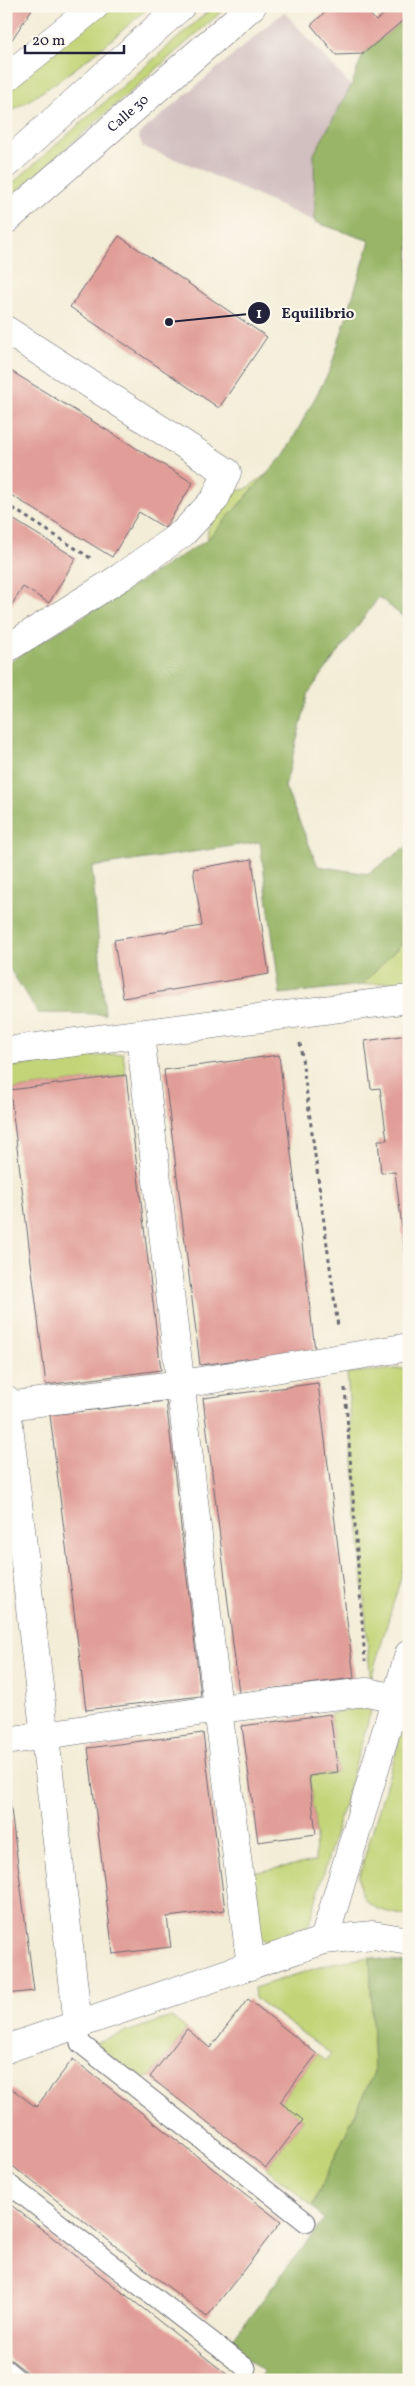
<svg xmlns="http://www.w3.org/2000/svg" width="415" height="2386" viewBox="0 0 415 2386" font-family="Vollkorn,serif">
<style>
.industrial{fill:#d2bfc0}
.green{fill:#c2d477;stroke:#727b59}
.forest{fill:#99b668;stroke:#5e6c52}
.building{fill:#e19e98}
.lines{fill:none;stroke-linecap:round;stroke-linejoin:round}
.service-casing{stroke:#6b6972;stroke-width:21}
.minor-casing{stroke:#6b6972;stroke-width:29}
.tertiary-casing{stroke:#6b6972;stroke-width:29}
.primary-casing{stroke:#6b6972;stroke-width:29}
.path{stroke:#6b6972;stroke-width:3;stroke-dasharray:4 4;stroke-linecap:butt}
.service{stroke:#fff;stroke-width:19}
.minor{stroke:#fff;stroke-width:28}
.tertiary{stroke:#fff;stroke-width:28}
.primary{stroke:#fff;stroke-width:28}
.labels{text-anchor:middle;dominant-baseline:central;stroke-width:4.5;stroke-linejoin:round;paint-order:stroke}
.street-label{font-size:14px;fill:#22223b;stroke:#fbf7ec}
.leader{fill:none;stroke:#22223b;stroke-width:2}
.callout-dot{fill:#22223b;stroke:#fbf7ec;stroke-width:2}
.mark-label{font-size:15px;text-anchor:middle;font-weight:bold;fill:#fff}
.callout-label{font-size:15px;text-anchor:middle;font-weight:bold;fill:#22223b;stroke:#fbf7ec;stroke-width:4.5;stroke-linejoin:round;paint-order:stroke}
</style>
<rect width="100%" height="100%" fill="#fbf7ec"/>
<filter id="ink" filterUnits="userSpaceOnUse"><feTurbulence type="fractalNoise" baseFrequency=".02" numOctaves="2"/><feDisplacementMap in="SourceGraphic" scale="10" xChannelSelector="R" yChannelSelector="G"/><feConvolveMatrix kernelMatrix="1 2 1 2 8 2 1 2 1" color-interpolation-filters="sRGB"/></filter>
<filter id="wash" filterUnits="userSpaceOnUse"><feTurbulence type="fractalNoise" baseFrequency=".0096" numOctaves="4" result="noise"/><feDisplacementMap in="SourceGraphic" scale="20" xChannelSelector="R" yChannelSelector="G"/><feGaussianBlur stdDeviation="1.12" result="paint"/><feColorMatrix in="noise" values="0 0 0 0 0 0 0 0 0 0 0 0 0 0 0 0 0 1.4 0 .05"/><feComposite in="paint" operator="in"/></filter>
<g filter="url(#wash)">
<rect width="100%" height="100%" fill="#f3edd7"/>
<!-- industrial -->
<path class="industrial" d="M284 12 351 86 314 154 315 222 190 165 143 147 138 135Z"/>
<!-- green -->
<path class="green" d="M108 6H150C106 46 58 85 6 114V87Z
M214 6H228L6 201V189Z
M268 473 207 540 208 528 231 492 246 489Z
M409 936V980L362 985Z
M123 1053 126 1075 10 1090 8 1067Z
M409 1368V1550L367 1692 370 1675 347 1373Z
M364 1706 371 1711 309 1924 269 1943 259 1937 251 1873 315 1861 316 1834 309 1776 338 1772 330 1714Z
M409 1708V1916C392 1913 368 1911 361 1892 359 1888 359 1881 359 1876Z
M370 1957 374 2073 312 2206 266 2168 303 2120 280 2102 317 2054 326 2061 331 2054 255 1998 254 1988 332 1963Z
M171 2017 187 2029 150 2077 137 2078 94 2043Z"/>
<!-- forest -->
<path class="forest" d="M409 15V622L379 597 309 692 285 787 318 866 368 874 409 845V936L362 985 280 994 260 842 92 867 105 1014 38 1013 6 963V664L207 540 284 455 330 370 370 241 315 222 314 154 351 86 363 54Z
M370 1957 409 1964V2380H258L264 2372 229 2344 324 2219 312 2206 374 2073Z"/>
<g id="blocks">
<!-- building -->
<path class="building" d="M6 6H34L9 44 6 42Z
M332 6H363L376 21 393 6H398L407 17 363 54 336 55 311 25Z
M119 236 267 337 219 408 70 307Z
M6 368 193 483 165 528 139 512 112 557 6 492Z
M6 515 76 558 49 603 23 587 6 614Z
M252 859 269 974 123 998 114 940 202 926 193 869Z
M409 1026V1258L406 1259 395 1172 381 1173 378 1140H387L380 1088 371 1089 365 1041 407 1035 406 1027Z
M279 1055 315 1350 200 1365 164 1070Z
M126 1075 161 1370 46 1385 10 1090Z
M318 1383 354 1678 239 1693 203 1398Z
M166 1401 201 1696 86 1710 50 1415Z
M330 1714 338 1772 309 1776 316 1834 258 1842 242 1726Z
M203 1733 225 1910 167 1917 171 1947 113 1954 88 1748Z
M6 1770 34 1991 6 1994Z
M248 1999 317 2054 280 2102 303 2120 266 2168 150 2077 187 2029 210 2048Z
M73 2059 281 2222 207 2317 6 2161V2097L12 2089 36 2107Z
M6 2201 210 2361 234 2380H37L6 2356Z"/>
</g>
</g>
<g filter="url(#ink)">
<use href="#blocks" fill-opacity="0" stroke="#6b6972" stroke-width="1"/>
<g class="lines">
<!-- service casing -->
<g class="service-casing">
<path id="service" d="M78 2024 80 2043 306 2222
M6 2182 246 2368
M6 2370 18 2380"/>
</g>
<!-- minor casing -->
<g class="minor-casing">
<path id="minor" d="M6 78 95 6
M6 330 227 472 215 499 183 533 121 577 6 649
M140 1034 218 1709 251 1966
M6 1051 409 999
M6 1399 78 2024
M7 1406 182 1384 409 1347
M6 1741 218 1709 367 1692 396 1698
M324 1940 409 1654"/>
</g>
<!-- tertiary casing -->
<g class="tertiary-casing">
<path id="tertiary" d="M6 2049 324 1940 373 1935 409 1941"/>
</g>
<!-- primary casing -->
<g class="primary-casing">
<g id="primary">
<path d="M6 164 181 6"/>
<path id="s1" d="M6 220 252 6"/>
</g>
</g>
<!-- path -->
<path class="path" d="M6 504 92 559
M300 1043 338 1327
M345 1388 365 1661"/>
<!-- service -->
<use href="#service" class="service"/>
<!-- minor -->
<use href="#minor" class="minor"/>
<!-- tertiary -->
<use href="#tertiary" class="tertiary"/>
<!-- primary -->
<use href="#primary" class="primary"/>
</g>
</g>
<g class="labels">
<!-- street labels -->
<g class="street-label">
<text stroke="none"><textPath href="#s1" startOffset="162">Calle 30</textPath></text>
</g>
</g>
<!-- callouts -->
<path class="leader" d="M169 322L259 313"/>
<g class="callout-dot">
<circle cx="169" cy="322" r="5"/>
<circle cx="259" cy="313" r="12"/>
</g>
<g class="mark-label">
<text x="259" y="318">1</text>
</g>
<g class="callout-label">
<text x="318" y="318">Equilibrio</text>
</g>
<!-- margin -->
<rect width="415" height="2386" fill="none" stroke="#fbf7ec" stroke-width="25"/>
<!-- scale -->
<path d="M25 45v8h99v-8" fill="none" stroke="#22223b" stroke-width="2.5"/>
<text x="32" y="45" font-size="15" fill="#22223b" stroke="#fbf7ec" stroke-width="4" paint-order="stroke">20 m</text>
</svg>
